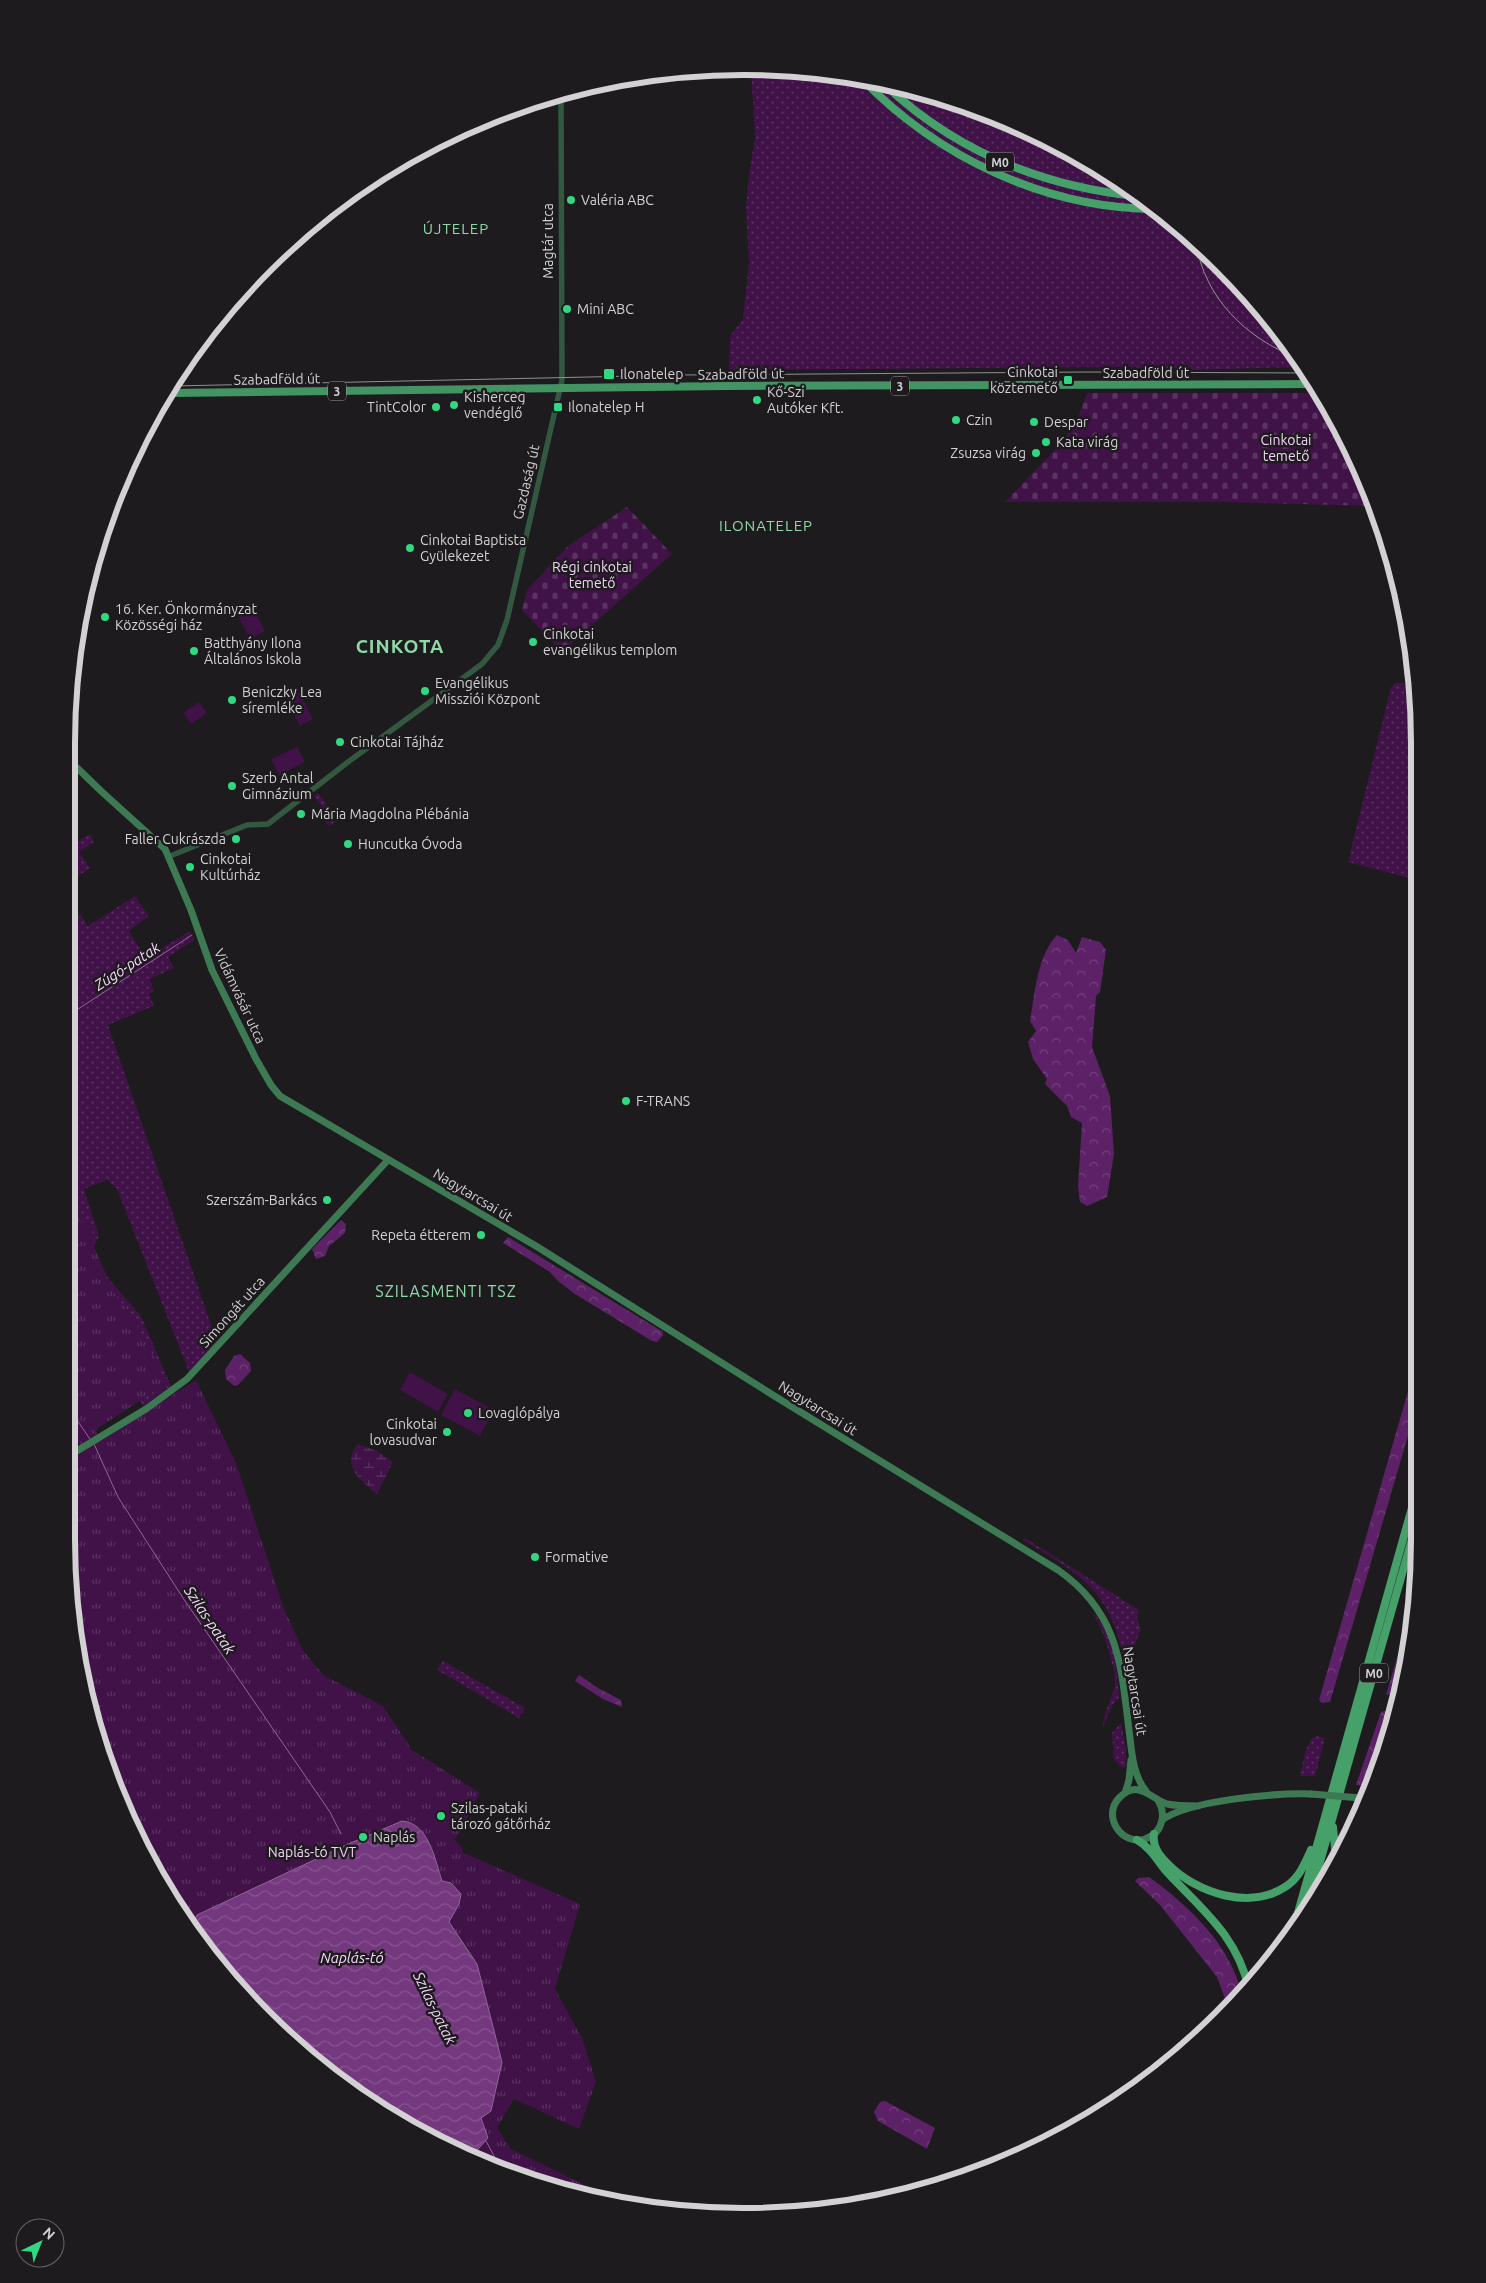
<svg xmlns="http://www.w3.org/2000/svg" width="1486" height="2283" viewBox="0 0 1486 2283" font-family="Ubuntu,sans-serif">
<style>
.grass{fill:url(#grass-dots)}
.forest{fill:url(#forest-crowns)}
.wetland{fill:url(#wetland-marsh)}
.cemetery{fill:url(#cemetery-stones)}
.park{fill:url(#park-tufts)}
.pitch{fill:#401248}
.water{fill:url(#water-waves);stroke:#906698}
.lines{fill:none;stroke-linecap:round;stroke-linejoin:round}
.stream{stroke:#906698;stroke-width:1}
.tertiary{stroke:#335840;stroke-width:5.5}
.secondary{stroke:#3d7a54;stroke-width:7}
.primary{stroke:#439463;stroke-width:8}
.trunk{stroke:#45a06a;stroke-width:8}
.tram{stroke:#918f91;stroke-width:1}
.secondary-bridge{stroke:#3d7a54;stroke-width:7}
.poi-dot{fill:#31d882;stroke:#1d1b1d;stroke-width:2}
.labels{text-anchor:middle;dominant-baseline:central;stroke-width:5;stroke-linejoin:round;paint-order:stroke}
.shield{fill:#1d1b1d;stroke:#9c9a9c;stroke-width:1}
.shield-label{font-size:12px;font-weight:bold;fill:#d3d1d3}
.poi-label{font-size:14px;fill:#d3d1d3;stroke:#1d1b1d;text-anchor:start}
.street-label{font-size:14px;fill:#d3d1d3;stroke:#1d1b1d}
.park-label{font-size:14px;fill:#f2d0f7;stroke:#1d1b1d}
.neighbourhood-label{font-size:15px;letter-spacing:1px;fill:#8fd8a8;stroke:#1d1b1d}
.water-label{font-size:15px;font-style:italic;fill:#f7d6fd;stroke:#1d1b1d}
.quarter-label{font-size:16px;letter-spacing:1px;fill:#8fd8a8;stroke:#1d1b1d}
.district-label{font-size:19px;font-weight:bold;letter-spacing:1px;fill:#8fd8a8;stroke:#1d1b1d}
.rim{fill:none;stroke:#d3d1d3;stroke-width:6}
</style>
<defs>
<pattern id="grass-dots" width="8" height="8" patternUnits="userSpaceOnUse" patternTransform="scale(1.25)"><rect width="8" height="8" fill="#401248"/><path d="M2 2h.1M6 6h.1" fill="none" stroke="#5b3362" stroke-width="1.8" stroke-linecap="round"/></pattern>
<pattern id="forest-crowns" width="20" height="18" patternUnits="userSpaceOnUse" patternTransform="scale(1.25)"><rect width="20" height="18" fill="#5d2168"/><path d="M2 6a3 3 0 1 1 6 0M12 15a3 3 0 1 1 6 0" fill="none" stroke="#73407d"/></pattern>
<pattern id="wetland-marsh" width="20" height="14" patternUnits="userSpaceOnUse" patternTransform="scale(1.25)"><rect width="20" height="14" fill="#401248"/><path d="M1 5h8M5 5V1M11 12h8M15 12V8" fill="none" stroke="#5b3362"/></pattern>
<pattern id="cemetery-stones" width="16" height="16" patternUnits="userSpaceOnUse" patternTransform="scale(1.25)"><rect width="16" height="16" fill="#401248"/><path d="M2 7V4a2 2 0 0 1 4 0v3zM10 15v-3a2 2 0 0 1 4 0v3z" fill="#5b3362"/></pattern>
<pattern id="park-tufts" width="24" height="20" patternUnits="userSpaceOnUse" patternTransform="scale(1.25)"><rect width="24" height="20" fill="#401248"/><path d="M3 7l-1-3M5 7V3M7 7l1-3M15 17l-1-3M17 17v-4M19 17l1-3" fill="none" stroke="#5b3362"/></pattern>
<pattern id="water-waves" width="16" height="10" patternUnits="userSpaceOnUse" patternTransform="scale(1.25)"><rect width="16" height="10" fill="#74387f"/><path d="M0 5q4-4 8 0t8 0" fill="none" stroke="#875490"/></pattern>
</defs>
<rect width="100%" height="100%" fill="#1d1b1d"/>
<!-- grass -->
<path class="grass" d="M751 69 831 72 960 102 1081 157 1189 234 1280 331 1302 367 1189 370 1123 367 729 370 730 336 743 319 749 263 746 208 749 175 755 137Z
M1397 682 1416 687 1418 699 1417 880 1348 862 1391 687Z
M318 793 338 820 329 826 318 814 324 809 314 796Z
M90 834 94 842 79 852 90 868 72 880V845Z
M135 896 149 916 129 931 146 958 190 931 194 940 168 957 174 968 150 979 154 991 149 994 154 1006 108 1025 217 1342 189 1372 117 1189 107 1180 84 1189 99 1236 94 1247 108 1278 141 1316 171 1386 143 1406 72 1295V911L76 917 80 914 88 926Z
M1025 1538 1139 1610 1137 1618 1141 1630C1130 1651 1130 1673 1135 1695L1132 1697 1129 1694C1124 1651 1116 1608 1082 1579 1064 1564 1043 1552 1023 1540Z
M1093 1613C1115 1634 1117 1669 1119 1698L1112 1706 1102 1729 1105 1714 1115 1687 1114 1670 1104 1635Z
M443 1661 525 1708 519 1718 437 1670Z
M1121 1723 1126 1748V1765L1123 1768 1114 1760 1112 1733Z
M1318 1736 1325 1738 1315 1776H1300L1305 1752 1312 1738Z"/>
<!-- forest -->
<path class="forest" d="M1057 935 1068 940 1076 953 1082 937 1100 942 1106 950 1100 992 1096 996 1092 1047 1110 1096 1114 1154 1107 1197 1087 1206 1080 1202 1078 1186 1082 1123 1071 1117 1067 1106 1045 1084 1047 1079 1033 1059 1028 1042 1036 1031 1030 1021C1035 994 1037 956 1057 935Z
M341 1220 346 1224 345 1233 329 1246 325 1256 316 1259 312 1249Z
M508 1237 663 1332V1335L657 1342 652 1341 575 1294 558 1281 550 1272 503 1243Z
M240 1354 250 1363 251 1371 238 1385 234 1386 226 1379 225 1370 234 1356Z
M1415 1367V1412L1330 1702 1322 1703 1319 1700Z
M1414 1600V1628L1397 1693 1386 1695Z
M579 1675 598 1688 621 1700 622 1707 603 1699 575 1681Z
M1392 1709 1372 1786 1356 1785 1381 1712Z
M1149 1877C1189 1906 1231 1945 1242 1995L1228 2007 1217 1977 1160 1905 1135 1881 1138 1878Z
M885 2101 935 2128 927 2149 878 2121 874 2112 880 2102Z"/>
<!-- wetland -->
<path class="wetland" d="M358 1444 377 1451 393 1462 377 1494C361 1482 340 1464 358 1444Z"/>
<!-- cemetery -->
<path class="cemetery" d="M1087 393H1318L1350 444 1374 506 1222 502H1005L1053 452 1077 421Z
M627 507 672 554 562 652 522 610 527 590 568 546Z"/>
<!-- park -->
<path class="park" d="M72 1196 79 1220 91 1226 94 1237 93 1245 111 1289 136 1323 167 1383 95 1430 101 1441 196 1380 236 1463 284 1609 303 1650 323 1675 383 1706 412 1750 480 1793 455 1840 463 1849 462 1852 580 1904 555 1989 582 2038 596 2082 579 2129 514 2099 497 2128 511 2149 626 2205 611 2204 525 2181 443 2147 331 2077 264 2018 180 1916 102 1757 72 1629V1459L83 1452 78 1441 72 1444Z"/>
<!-- pitch -->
<path class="pitch" d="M250 602 265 631 250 639 235 610Z
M299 693 313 719 300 726 286 700Z
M199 702 207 713 191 724 183 713Z
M297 747 305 762 279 775 271 759Z
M410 1372 448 1394 438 1412 400 1390Z
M455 1389 494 1410 480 1436 441 1415Z"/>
<!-- water -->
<path class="water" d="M402 1821C429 1823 435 1860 442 1881L451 1883 461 1894 459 1904 449 1922 477 1964 502 2062 491 2111 481 2118 488 2138 470 2158 443 2147 331 2077 264 2018 190 1927 197 1915 346 1845Z"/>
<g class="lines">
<!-- stream -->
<path class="stream" d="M72 1013 192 935
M72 1413 90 1439
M94 1444 118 1497 183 1598 330 1812 341 1834
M486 2141 502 2171"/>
<!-- tertiary -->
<path class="tertiary" d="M170 856 247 825 268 824 348 762 482 664 498 645 507 620 562 380 561 92"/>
<!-- secondary -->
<path class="secondary" d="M72 763 101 791 165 849 191 910 212 970 256 1059 271 1085 280 1096 536 1246 776 1397 1058 1570C1121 1614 1121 1668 1130 1738 1132 1756 1134 1777 1146 1791
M72 1454 146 1409 187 1379 388 1160
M1125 1793 1129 1780 1131 1760
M1157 1799C1167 1813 1163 1833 1145 1839 1121 1846 1102 1816 1119 1798 1138 1778 1151 1799 1167 1804 1177 1806 1188 1806 1198 1806
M1162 1820C1190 1800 1275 1793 1311 1794"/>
<!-- primary -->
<path class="primary" d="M170 393 725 386 1313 384"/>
<!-- trunk -->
<path class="trunk" d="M862 79C938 157 1044 208 1155 209
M884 84C954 150 1041 186 1136 196
M1333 1827 1336 1859
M1154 1834C1152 1847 1160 1856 1168 1864 1197 1894 1252 1911 1288 1885 1300 1876 1305 1863 1311 1850
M1137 1840C1150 1847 1157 1860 1166 1871 1201 1909 1237 1935 1249 1989
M1304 1918 1414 1532
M1292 1934 1415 1497"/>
<!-- tram -->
<path class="tram" d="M1196 242C1204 298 1246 338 1297 358
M174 386 681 375 1087 372 1306 373"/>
<!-- secondary-bridge -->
<path class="secondary-bridge" d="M1311 1794 1361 1798"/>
</g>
<!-- markers -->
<g class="poi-dot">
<circle cx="571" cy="200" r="5"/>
<circle cx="567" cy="309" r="5"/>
<rect x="603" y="368" width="12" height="12" rx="2.5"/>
<rect x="1063" y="375" width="10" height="10" rx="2.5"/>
<circle cx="757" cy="400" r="5"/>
<circle cx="454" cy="405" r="5"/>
<circle cx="436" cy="407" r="5"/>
<rect x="553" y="402" width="10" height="10" rx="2.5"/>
<circle cx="956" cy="420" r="5"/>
<circle cx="1034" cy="422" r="5"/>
<circle cx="1046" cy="442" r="5"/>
<circle cx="1036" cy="453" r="5"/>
<circle cx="410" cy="548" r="5"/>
<circle cx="105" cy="617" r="5"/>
<circle cx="533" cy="642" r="5"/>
<circle cx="194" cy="651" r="5"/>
<circle cx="425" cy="691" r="5"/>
<circle cx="232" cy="700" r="5"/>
<circle cx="340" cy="742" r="5"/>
<circle cx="232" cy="786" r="5"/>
<circle cx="301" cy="814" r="5"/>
<circle cx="236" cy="839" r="5"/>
<circle cx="348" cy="844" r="5"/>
<circle cx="190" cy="867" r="5"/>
<circle cx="626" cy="1101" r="5"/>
<circle cx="327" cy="1200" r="5"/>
<circle cx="481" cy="1235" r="5"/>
<circle cx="468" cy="1413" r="5"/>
<circle cx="447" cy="1432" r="5"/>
<circle cx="535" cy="1557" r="5"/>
<circle cx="441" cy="1816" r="5"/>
<circle cx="363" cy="1837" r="5"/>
</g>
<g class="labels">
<!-- shield labels -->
<g class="shield">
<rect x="986" y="152.5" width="28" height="19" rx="4"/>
<rect x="891" y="376.5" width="18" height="19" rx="4"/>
<rect x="328" y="381.5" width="18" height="19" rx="4"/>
<rect x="1360" y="1663.5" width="28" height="19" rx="4"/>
</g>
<g class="shield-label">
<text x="1000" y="162">M0</text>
<text x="900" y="386">3</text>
<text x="337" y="391">3</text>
<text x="1374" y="1673">M0</text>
</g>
<!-- poi labels -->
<g class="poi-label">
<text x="581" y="200">Valéria ABC</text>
<text x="577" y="309">Mini ABC</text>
<text x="1058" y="372" text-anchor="end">Cinkotai<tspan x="1058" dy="16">köztemető</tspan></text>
<text x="620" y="374">Ilonatelep</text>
<text x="767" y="392">Kő-Szi<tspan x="767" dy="16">Autóker Kft.</tspan></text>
<text x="464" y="397">Kisherceg<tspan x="464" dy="16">vendéglő</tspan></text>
<text x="426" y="407" text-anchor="end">TintColor</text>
<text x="568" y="407">Ilonatelep H</text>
<text x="966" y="420">Czin</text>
<text x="1044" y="422">Despar</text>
<text x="1056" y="442">Kata virág</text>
<text x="1026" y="453" text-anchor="end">Zsuzsa virág</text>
<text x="420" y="540">Cinkotai Baptista<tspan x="420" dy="16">Gyülekezet</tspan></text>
<text x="115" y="609">16. Ker. Önkormányzat<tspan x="115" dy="16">Közösségi ház</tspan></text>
<text x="543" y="634">Cinkotai<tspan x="543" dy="16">evangélikus templom</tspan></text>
<text x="204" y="643">Batthyány Ilona<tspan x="204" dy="16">Általános Iskola</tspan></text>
<text x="435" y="683">Evangélikus<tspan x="435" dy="16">Missziói Központ</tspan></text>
<text x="242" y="692">Beniczky Lea<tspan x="242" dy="16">síremléke</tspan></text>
<text x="350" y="742">Cinkotai Tájház</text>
<text x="242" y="778">Szerb Antal<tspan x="242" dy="16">Gimnázium</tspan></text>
<text x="311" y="814">Mária Magdolna Plébánia</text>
<text x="226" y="839" text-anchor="end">Faller Cukrászda</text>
<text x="358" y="844">Huncutka Óvoda</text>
<text x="200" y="859">Cinkotai<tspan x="200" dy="16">Kultúrház</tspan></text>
<text x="636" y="1101">F-TRANS</text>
<text x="317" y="1200" text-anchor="end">Szerszám-Barkács</text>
<text x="471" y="1235" text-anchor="end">Repeta étterem</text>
<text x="478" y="1413">Lovaglópálya</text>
<text x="437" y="1424" text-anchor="end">Cinkotai<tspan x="437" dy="16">lovasudvar</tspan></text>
<text x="545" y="1557">Formative</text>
<text x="451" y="1808">Szilas-pataki<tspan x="451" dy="16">tározó gátőrház</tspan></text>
<text x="373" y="1837">Naplás</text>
</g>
<!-- street labels -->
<g class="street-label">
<text transform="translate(548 241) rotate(-90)">Magtár utca</text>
<text x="1146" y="373">Szabadföld út</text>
<text transform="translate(741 374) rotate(-1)">Szabadföld út</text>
<text transform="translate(277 379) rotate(-1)">Szabadföld út</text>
<text transform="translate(526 482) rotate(-77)">Gazdaság út</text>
<text transform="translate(240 996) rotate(65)">Vidámvásár utca</text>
<text transform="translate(473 1195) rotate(31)">Nagytarcsai út</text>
<text transform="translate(232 1312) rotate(-48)">Simongát utca</text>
<text transform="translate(818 1408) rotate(32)">Nagytarcsai út</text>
<text transform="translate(1135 1691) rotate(81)">Nagytarcsai út</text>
</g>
<!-- park labels -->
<g class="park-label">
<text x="1286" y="440">Cinkotai<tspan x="1286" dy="16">temető</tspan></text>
<text x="592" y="567">Régi cinkotai<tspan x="592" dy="16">temető</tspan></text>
<text x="312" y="1852">Naplás-tó TVT</text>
</g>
<!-- neighbourhood labels -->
<g class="neighbourhood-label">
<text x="456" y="228">ÚJTELEP</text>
<text x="766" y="525">ILONATELEP</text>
</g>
<!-- water labels -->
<g class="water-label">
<text transform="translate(127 966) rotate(-33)">Zúgó-patak</text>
<text transform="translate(210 1620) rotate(56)">Szilas-patak</text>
<text x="352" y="1957">Naplás-tó</text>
<text transform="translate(435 2008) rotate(64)">Szilas-patak</text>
</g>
<!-- quarter labels -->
<g class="quarter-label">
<text x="446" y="1291">SZILASMENTI TSZ</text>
</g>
<!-- district labels -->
<g class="district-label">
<text x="400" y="646">CINKOTA</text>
</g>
</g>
<!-- crop -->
<path d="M0 0H1486V2283H0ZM743 75H743A668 668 0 0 1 1411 743V1540A668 668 0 0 1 743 2208H743A668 668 0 0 1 75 1540V743A668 668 0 0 1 743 75Z" fill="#1d1b1d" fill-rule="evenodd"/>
<path class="rim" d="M743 75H743A668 668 0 0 1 1411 743V1540A668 668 0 0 1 743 2208H743A668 668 0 0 1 75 1540V743A668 668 0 0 1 743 75Z"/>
<!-- north arrow -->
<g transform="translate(40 2243) rotate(43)"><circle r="24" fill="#1d1b1d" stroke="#666466"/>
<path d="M0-4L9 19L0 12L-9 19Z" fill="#31d882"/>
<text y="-8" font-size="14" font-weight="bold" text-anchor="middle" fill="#d3d1d3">N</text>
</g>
</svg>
